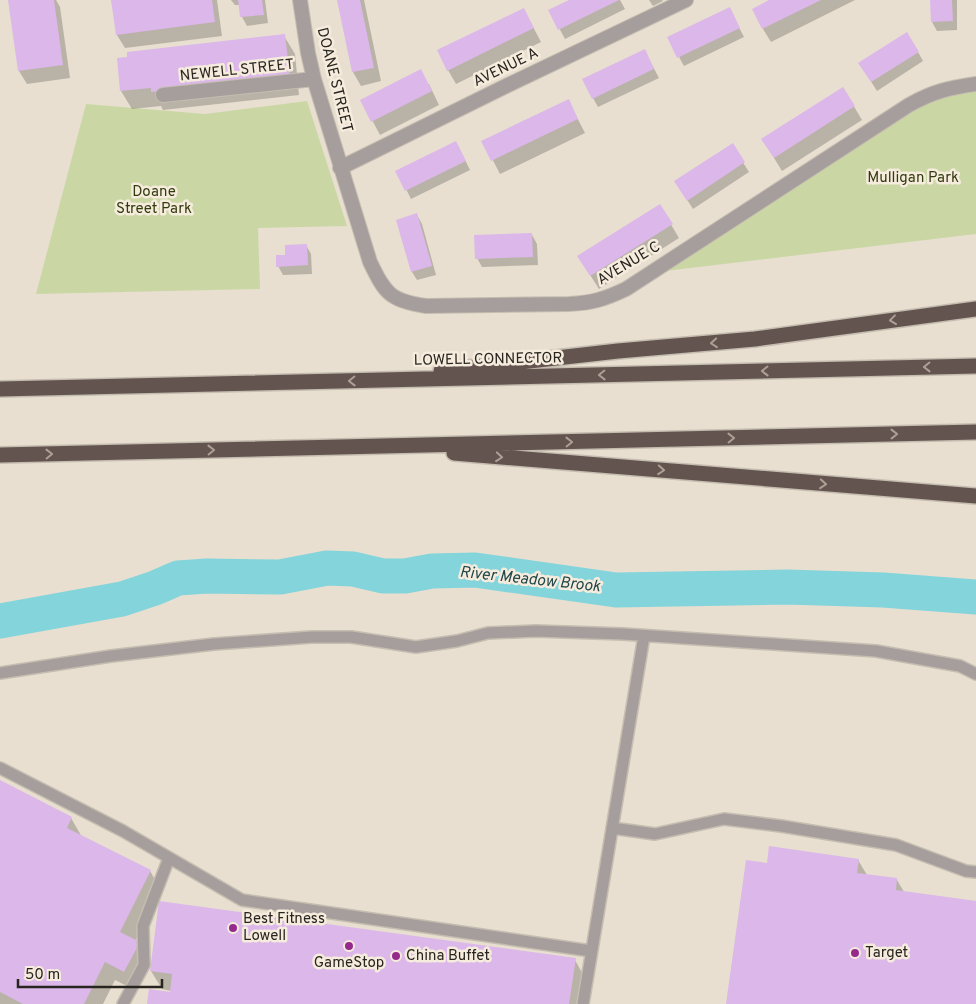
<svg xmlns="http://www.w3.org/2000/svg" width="976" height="1004" viewBox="0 0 976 1004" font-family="Overpass,sans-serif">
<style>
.green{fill:#cad7a5}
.shadow{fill:#0003}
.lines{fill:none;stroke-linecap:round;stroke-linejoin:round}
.river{stroke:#83d4db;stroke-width:35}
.building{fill:#dbb7ea}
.service-casing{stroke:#c5bdb0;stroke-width:14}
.minor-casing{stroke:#c5bdb0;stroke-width:16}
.motorway-casing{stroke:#c5bdb0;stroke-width:18}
.service{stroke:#a69e9c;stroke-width:11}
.minor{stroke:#a69e9c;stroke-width:14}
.motorway{stroke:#645450;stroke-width:15}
.oneway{stroke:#ada096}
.poi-dot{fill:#952a8c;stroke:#f6ecdd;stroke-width:2}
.labels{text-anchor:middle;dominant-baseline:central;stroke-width:5;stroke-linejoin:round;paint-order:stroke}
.street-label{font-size:15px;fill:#28241f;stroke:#f6ecdd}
.park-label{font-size:15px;fill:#323b0e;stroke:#f6ecdd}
.poi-label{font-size:15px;fill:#28241f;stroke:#f6ecdd;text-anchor:start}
.water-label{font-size:16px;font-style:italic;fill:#20474a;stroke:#f6ecdd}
</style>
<rect width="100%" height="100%" fill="#e8dfd0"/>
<!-- green -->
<path class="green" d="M976 84V234L648 273 909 105Z
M307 101 347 226 258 228 260 289 36 294 86 104 205 114Z"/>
<!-- shadow -->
<path class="shadow" d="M10 0H56L60 7 70 78 27 84 19 71Z
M113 0H217L222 36 125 48 117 35Z
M231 0H265L268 23 247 26 242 17 240 5H235Z
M338 0H364L381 81 361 86 353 72Z
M572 0H620L625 9 565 39 550 11Z
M649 0H662L663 1 653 6Z
M772 0H855L771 42 763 29Z
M931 0H957V30L937 31 932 22Z
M734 18 744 37 684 66 679 57Z
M531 23 541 42 456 84 448 70Z
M284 36 295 54 299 95 163 110 161 106 132 109 121 91 128 58Z
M918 52 923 61 877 91 865 72Z
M649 59 659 78 598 107 593 98Z
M429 84 439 105 380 135 362 101Z
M843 88 862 120 782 171 771 153Z
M568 100 585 133 500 174 483 141Z
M456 142 470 170 411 199 397 171Z
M732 145 749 172 693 209 681 190Z
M660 206 679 238 599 289 587 270Z
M417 215 422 224 436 275 417 280 412 272Z
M532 235 537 244 538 265 482 267 477 258Z
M306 245 311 254 312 274 283 275 278 266 286 256Z
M0 782 71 818 82 837 150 871 161 890 135 941 149 961 135 990 115 980 103 1004H0Z
M858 860 867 875 897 880 904 892 976 902V1004H727L768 864Z
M575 960 585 978 582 1004H148L171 993V991L162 989 151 971Z"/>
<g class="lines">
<!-- river -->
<path class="river" d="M0 621 122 599 155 588 178 578 207 576 280 577 327 568 353 569 383 576H405L432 571 475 570 616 590 787 587 883 590 976 597"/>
</g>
<!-- building -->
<path class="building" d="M8 0H54L63 65 18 71Z
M111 0H212L215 22 116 35Z
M238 0H262L264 15 240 17Z
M337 0H360L374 68 352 72Z
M569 0H619L558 30 548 10Z
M769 0H821L762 29 752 9Z
M930 0H952L953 21 931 22Z
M730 7 740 28 677 58 667 37Z
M524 8 534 28 447 71 437 50Z
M907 32 919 52 871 82 858 63Z
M285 34 290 77 151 92V88L120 91 117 58 127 57V52Z
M645 49 654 69 592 99 582 79Z
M421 69 432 91 371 122 360 100Z
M843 87 855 106 774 158 761 139Z
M569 99 578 119 491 161 481 141Z
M456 141 466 161 405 191 395 171Z
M733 143 745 162 687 201 674 181Z
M660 204 673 224 590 276 577 256Z
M417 213 432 266 411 272 396 220Z
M532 233 533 257 475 259 474 235Z
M307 244 308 265 276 267V255H285V245Z
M0 780 72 817 67 828 151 870 120 932 140 942 124 972 105 962 84 1004H23L0 992Z
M769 846 859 859 857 873 897 878 896 890 976 901V1004H726L746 860 767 863Z
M159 901 576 958 569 1004H147L149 989 170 992 172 974 150 971Z"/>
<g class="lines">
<!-- service casing -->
<g class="service-casing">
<path id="service" d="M0 673 111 656 214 644 312 637H351L416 647 457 641 488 633 536 631 623 634 876 651 960 666 976 674
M0 768 123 831 242 900 591 951
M612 828 655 834 724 819 781 826 896 845 966 871 976 872
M123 1004 144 965 143 926 169 858
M583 1004 644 636"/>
</g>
<!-- minor casing -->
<g class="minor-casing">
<path id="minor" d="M300 0 308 53 314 79 370 262C385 293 390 301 426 306L569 304C592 303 605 299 626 289L909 105C934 91 949 88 976 84
M163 95 314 79
M340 168 504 87 686 0"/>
</g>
<!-- motorway casing -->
<g class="motorway-casing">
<path id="motorway" d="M441 371 618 351 755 339 976 309
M0 389 976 366
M454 453 976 496
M0 455 976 432"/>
</g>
<!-- service -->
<use href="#service" class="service"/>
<!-- minor -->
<use href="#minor" class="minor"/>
<!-- motorway -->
<use href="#motorway" class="motorway"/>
</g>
<!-- one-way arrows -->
<defs><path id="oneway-chevron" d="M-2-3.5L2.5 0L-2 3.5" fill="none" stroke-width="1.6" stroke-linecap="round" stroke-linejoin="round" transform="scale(1.25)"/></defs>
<g class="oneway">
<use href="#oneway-chevron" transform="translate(893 320) rotate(173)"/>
<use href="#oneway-chevron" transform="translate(714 343) rotate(175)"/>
<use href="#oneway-chevron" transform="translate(927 367) rotate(179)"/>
<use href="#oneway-chevron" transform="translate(765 371) rotate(179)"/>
<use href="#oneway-chevron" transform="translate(602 375) rotate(179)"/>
<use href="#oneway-chevron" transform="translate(352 381) rotate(179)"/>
<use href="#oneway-chevron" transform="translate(894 434) rotate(-1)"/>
<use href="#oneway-chevron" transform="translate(731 438) rotate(-1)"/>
<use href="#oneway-chevron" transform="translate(569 442) rotate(-1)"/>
<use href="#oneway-chevron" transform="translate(211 450) rotate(-1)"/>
<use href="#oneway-chevron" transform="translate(49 454) rotate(-1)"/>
<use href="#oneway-chevron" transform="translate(499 457) rotate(5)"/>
<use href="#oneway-chevron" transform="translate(661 470) rotate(4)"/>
<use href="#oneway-chevron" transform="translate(823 484) rotate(5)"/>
</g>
<!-- markers -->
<g class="poi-dot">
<circle cx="233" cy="928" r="5"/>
<circle cx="349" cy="946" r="5"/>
<circle cx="855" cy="953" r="5"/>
<circle cx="396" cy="956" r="5"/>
</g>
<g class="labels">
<!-- street labels -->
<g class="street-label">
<text transform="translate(506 68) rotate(-26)">AVENUE A</text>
<text transform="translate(237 71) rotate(-6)">NEWELL STREET</text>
<text transform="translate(334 80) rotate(76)">DOANE STREET</text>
<text transform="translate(629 264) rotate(-31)">AVENUE C</text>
<text transform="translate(488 360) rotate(-1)">LOWELL CONNECTOR</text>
</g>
<!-- park labels -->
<g class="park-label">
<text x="913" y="178">Mulligan Park</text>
<text x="154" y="192">Doane<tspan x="154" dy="17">Street Park</tspan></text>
</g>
<!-- poi labels -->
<g class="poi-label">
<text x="243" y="919">Best Fitness<tspan x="243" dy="17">Lowell</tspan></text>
<text x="865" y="953">Target</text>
<text x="406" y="956">China Buffet</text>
<text x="349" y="963" text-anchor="middle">GameStop</text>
</g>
<!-- water labels -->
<g class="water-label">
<text transform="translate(530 580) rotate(6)">River Meadow Brook</text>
</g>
</g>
<!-- scale -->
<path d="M18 979v8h144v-8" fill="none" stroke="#28241f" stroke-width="2.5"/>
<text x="25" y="979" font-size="15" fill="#28241f" stroke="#f6ecdd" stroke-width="4" paint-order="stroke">50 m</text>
</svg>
